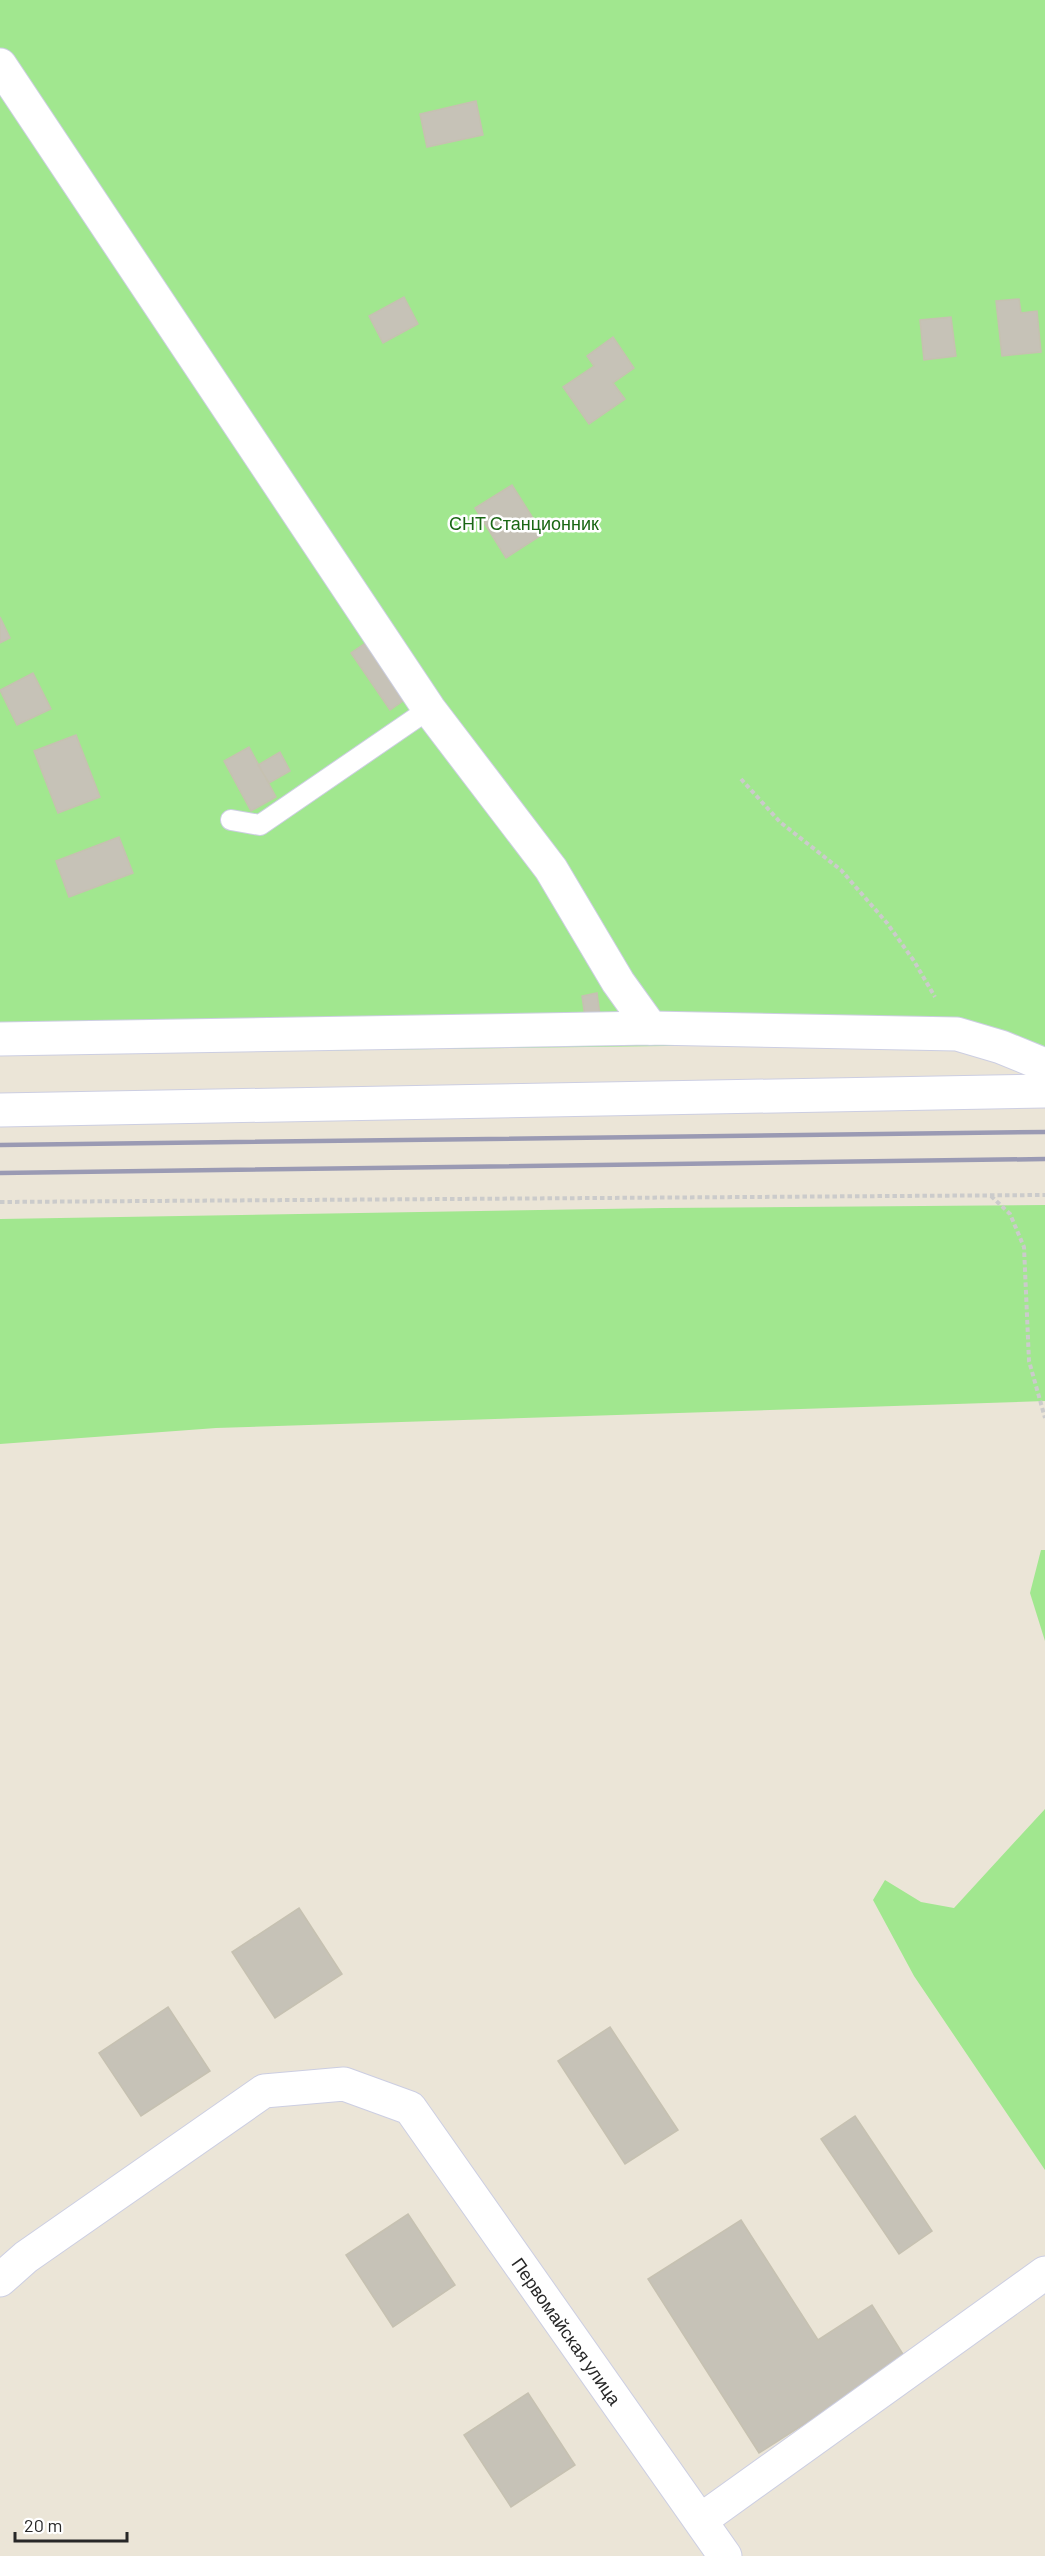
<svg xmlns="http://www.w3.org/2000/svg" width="1045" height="2556" viewBox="0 0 1045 2556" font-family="Barlow,sans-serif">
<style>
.green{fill:#a1e78f}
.building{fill:#c6c2b7;stroke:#c6c1b1;stroke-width:1.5}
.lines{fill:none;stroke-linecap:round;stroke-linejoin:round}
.service-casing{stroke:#cccee2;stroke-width:22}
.minor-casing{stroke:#cccee2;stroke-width:35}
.path{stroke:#cbcbcb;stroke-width:4;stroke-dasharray:4.5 3;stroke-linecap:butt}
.service{stroke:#fff;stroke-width:20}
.minor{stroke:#fff;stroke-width:33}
.rail{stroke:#9a9ab3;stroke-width:4.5}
.labels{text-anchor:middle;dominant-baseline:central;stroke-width:5;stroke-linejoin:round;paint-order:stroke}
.park-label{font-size:18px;fill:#1a6714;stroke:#fff}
.street-label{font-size:18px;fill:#272727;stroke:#fff}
</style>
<rect width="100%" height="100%" fill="#ebe5d7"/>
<!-- green -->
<path class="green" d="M0 0H1045V1073L959 1042 0 1055Z
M1045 1205V1401L216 1428 0 1444V1219L664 1208Z
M1041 1550H1045V1641L1030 1593Z
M1045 1809V2170L914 1976 873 1900 885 1880 921 1902 954 1908Z"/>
<!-- building -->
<path class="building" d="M476 101 483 135 427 147 420 114Z
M404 297 418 324 383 343 369 316Z
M1019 299 1021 313 1037 311 1041 352 1002 356 996 301Z
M951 317 956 356 924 360 920 320Z
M613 337 634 368 613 383 625 399 589 424 563 387 594 366 587 356Z
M512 485 543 534 506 558 475 508Z
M0 617 10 638 0 643Z
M370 640 410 696 390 710 351 653Z
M33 673 51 709 17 725 0 690Z
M76 735 100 797 58 813 34 751Z
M249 747 276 797 251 811 224 761Z
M280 752 290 771 269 783 258 765Z
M119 837 133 873 69 897 56 861Z
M597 993 600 1015 585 1017 582 996Z
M299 1908 342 1974 275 2018 232 1952Z
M168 2007 210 2071 141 2116 99 2053Z
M610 2027 678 2130 625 2164 558 2061Z
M855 2116 932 2231 899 2254 821 2139Z
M408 2214 455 2285 393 2327 346 2255Z
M741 2220 818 2340 872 2305 906 2359 759 2453 648 2279Z
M528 2393 575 2465 511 2507 464 2435Z"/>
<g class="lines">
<!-- service casing -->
<g class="service-casing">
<path id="service" d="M231 820 260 825 429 709"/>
</g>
<!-- minor casing -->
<g class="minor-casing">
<g id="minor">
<path d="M0 65 429 709 551 869 618 982 651 1028"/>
<path d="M0 1039 651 1028 957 1034 1001 1047 1045 1065"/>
<path d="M0 1110 1045 1091"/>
<path id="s1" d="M0 2280 26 2257 264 2091 344 2084 410 2108 725 2556"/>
<path d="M701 2520 1045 2273"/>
</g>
</g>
<!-- path -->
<path class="path" d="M741 779 780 822 841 870 887 923 914 961 935 997
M991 1196 1010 1214 1024 1247 1029 1361 1045 1418
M0 1202 1045 1195"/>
<!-- service -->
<use href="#service" class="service"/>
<!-- minor -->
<use href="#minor" class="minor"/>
<!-- rail -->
<path class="rail" d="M0 1145 1045 1132
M0 1173 1045 1159"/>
</g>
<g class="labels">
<!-- park labels -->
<g class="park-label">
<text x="524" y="523">СНТ Станционник</text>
</g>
<!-- street labels -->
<g class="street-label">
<text stroke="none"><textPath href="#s1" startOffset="748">Первомайская улица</textPath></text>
</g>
</g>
<!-- scale -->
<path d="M15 2532v9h112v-9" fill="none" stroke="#272727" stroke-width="3"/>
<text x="24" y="2532" font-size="18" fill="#272727" stroke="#ffffff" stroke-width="4.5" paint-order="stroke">20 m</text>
</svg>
